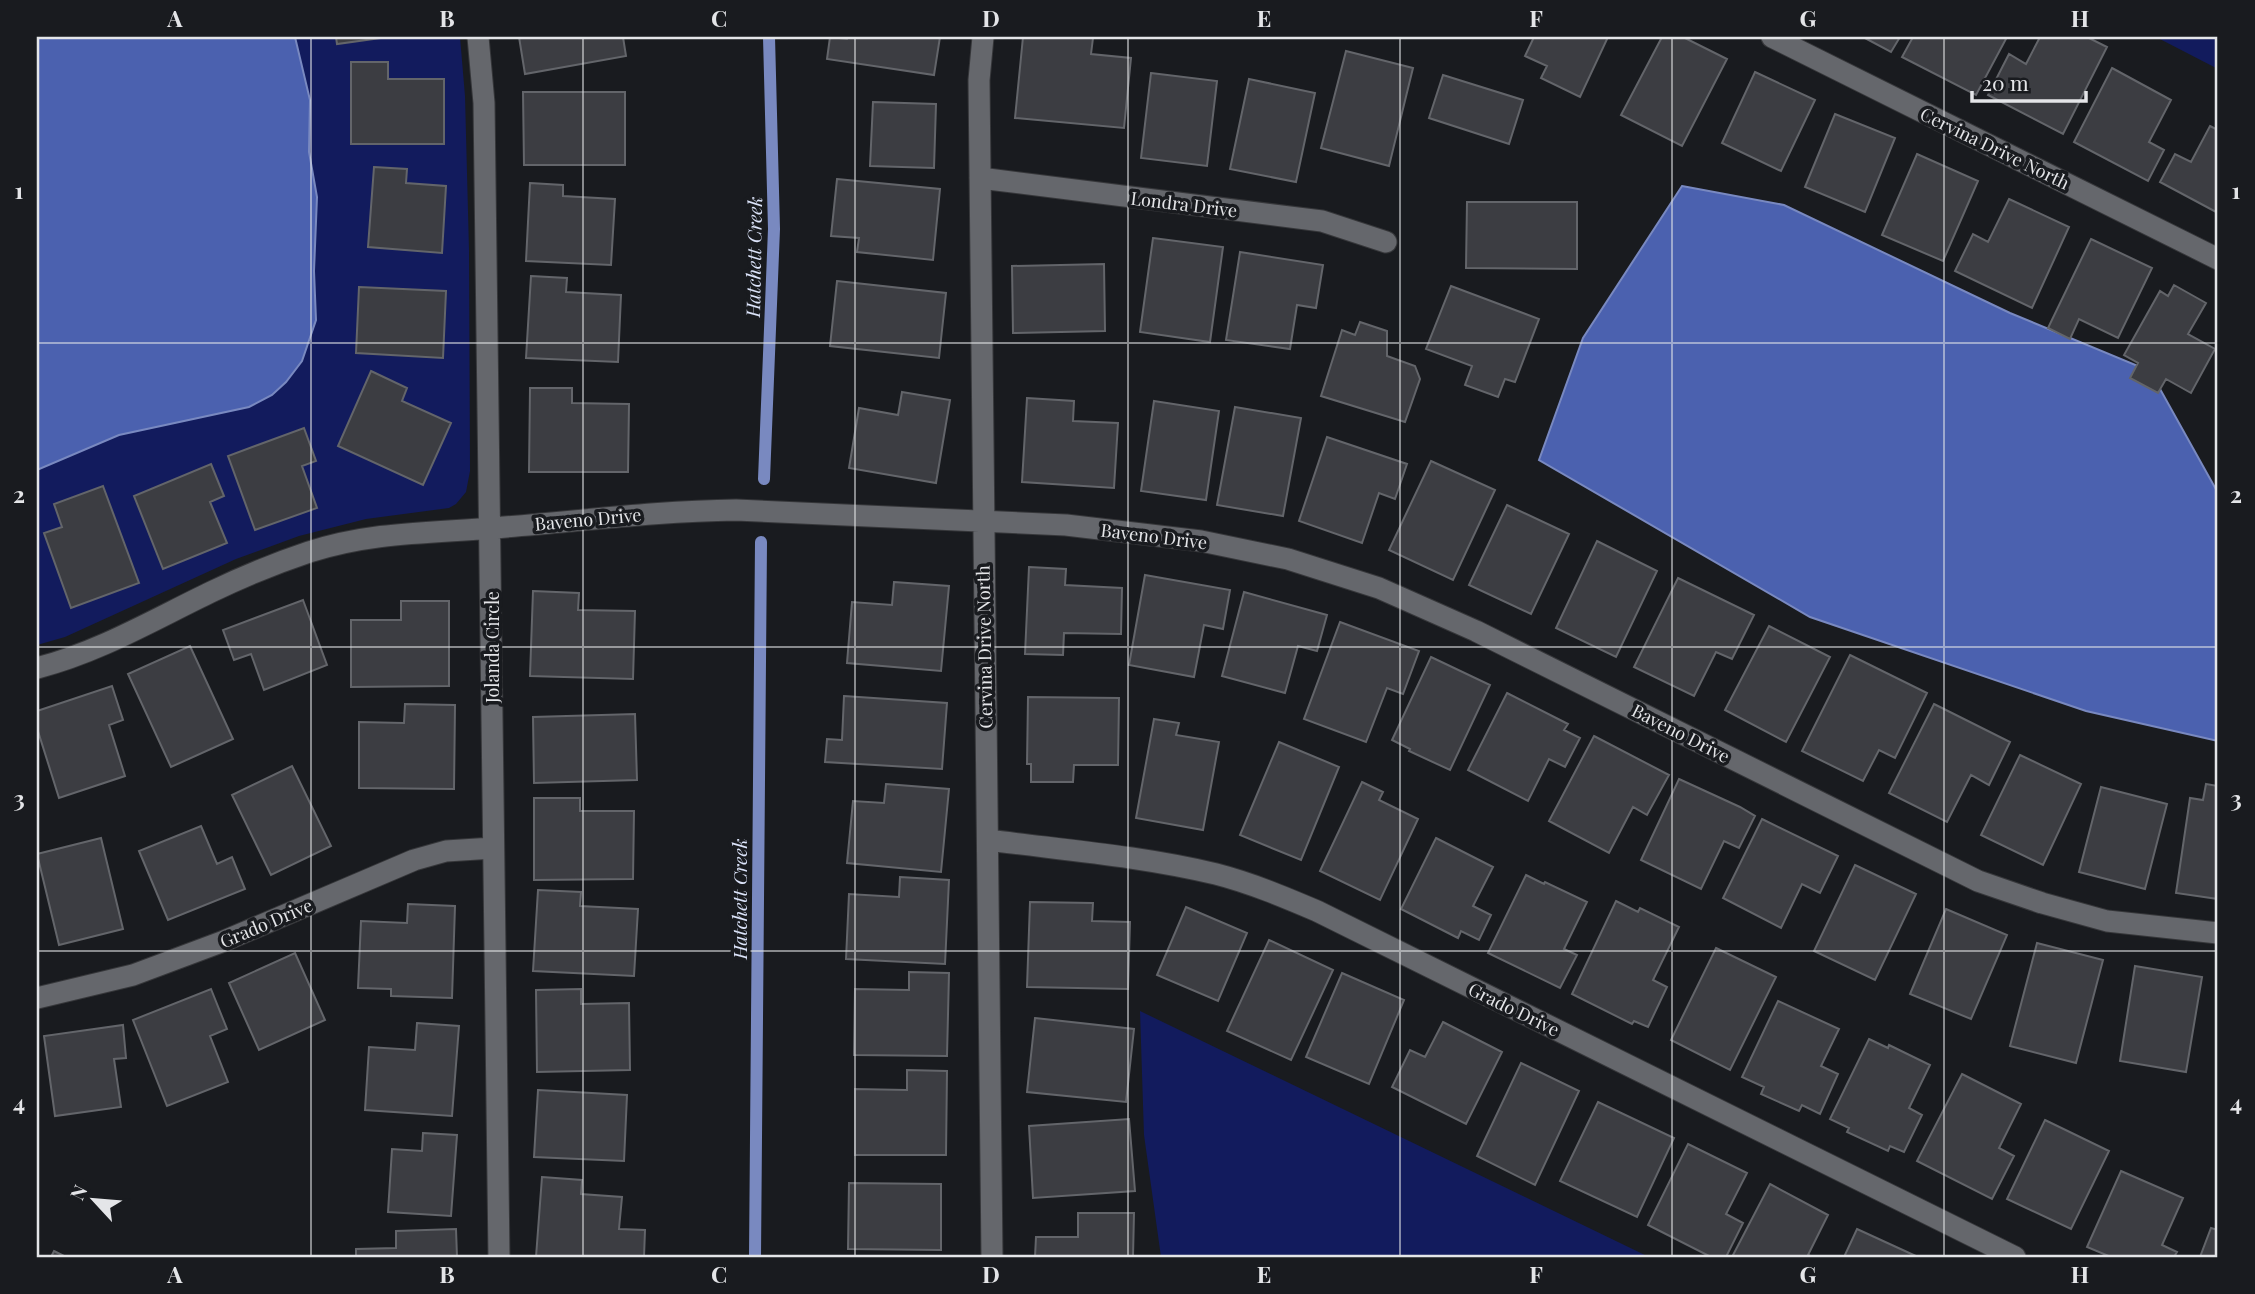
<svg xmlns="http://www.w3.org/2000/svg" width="2255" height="1294" viewBox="0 0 2255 1294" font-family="'Playfair Display',serif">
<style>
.green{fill:#121b5d}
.water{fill:#4b61af;stroke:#7989c0;stroke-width:2}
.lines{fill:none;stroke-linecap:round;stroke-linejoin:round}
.stream{stroke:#7989c0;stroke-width:12}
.building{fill:#3c3d42;stroke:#63656a;stroke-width:2}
.minor-casing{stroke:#36373a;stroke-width:23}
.minor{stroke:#65676c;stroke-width:21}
.grid{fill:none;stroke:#e4e5e8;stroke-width:2;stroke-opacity:0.55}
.labels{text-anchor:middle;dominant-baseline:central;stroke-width:7;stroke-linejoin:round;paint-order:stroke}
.street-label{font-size:18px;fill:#e4e5e8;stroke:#191b1f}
.water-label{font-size:19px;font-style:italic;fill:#dce4fa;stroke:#191b1f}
.neatline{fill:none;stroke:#e4e5e8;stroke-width:2.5}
.grid-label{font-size:23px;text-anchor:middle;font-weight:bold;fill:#e4e5e8}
</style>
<rect width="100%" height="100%" fill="#191b1f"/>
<!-- green -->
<path class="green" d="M37 37H460L465 96 469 250 470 471 466 492 456 504 449 508 366 519 299 536 236 559 65 637 37 645Z
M2156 37H2218V69Z
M1140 1011 1649 1257H1161L1144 1135Z"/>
<!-- water -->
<path class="water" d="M37 37H295L310 100 309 152 317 197 314 271 316 320 302 361 286 382 272 395 249 407 119 435 37 470Z
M1682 186 1784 205 2010 313 2150 371 2218 493V741L2086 711 1810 617 1539 460 1583 338Z"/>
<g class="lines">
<!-- stream -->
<path class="stream" d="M764 479 774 229 769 37
M755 1257 761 542"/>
</g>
<!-- building -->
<path class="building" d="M336 37H388L337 44Z
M519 37H623L626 56 525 74Z
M830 37 847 39 848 37H940L934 75 827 59Z
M1023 37 1093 38 1091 54 1131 58 1124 128 1015 118Z
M1534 37H1608L1580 97 1541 78 1547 66 1525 56Z
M1662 37H1683L1727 59 1682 146 1621 115Z
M1863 37H1900L1891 52Z
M1913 37H2007L1976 95 1902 57Z
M2040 37H2087L2107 47 2063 134 1988 95 2009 54 2026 64Z
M1346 51 1413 68 1389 166 1321 148Z
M351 62H388V79H444V144H351Z
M2112 68 2171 100 2149 142 2164 150 2148 181 2074 142Z
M1755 72 1815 100 1781 171 1722 143Z
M1151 73 1217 81 1207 166 1141 158Z
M1443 75 1523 100 1509 144 1429 118Z
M1249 79 1315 93 1296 182 1230 169Z
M523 92H625V165H524Z
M873 102 936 104 934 168 870 166Z
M1835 114 1895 138 1865 212 1805 187Z
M2210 126 2218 130V213L2160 182 2175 154 2191 162Z
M1917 154 1978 181 1943 261 1882 235Z
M374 167 407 169 406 183 446 186 442 253 368 247Z
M837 179 940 189 933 260 857 252 859 238 831 236Z
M530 183 563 185V196L615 199 611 265 526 261Z
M2009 199 2069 227 2032 308 1955 271 1973 234 1988 242Z
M1467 202H1577V269L1466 268Z
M1153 238 1223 247 1210 342 1140 332Z
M2091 239 2152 268 2118 338 2079 319 2070 339 2048 328Z
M1240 252 1323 265 1316 308 1297 305 1290 349 1226 340Z
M1104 264 1105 331 1013 333 1012 266Z
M531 276 567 278 566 292 621 295 618 362 526 358Z
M837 281 946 293 939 358 830 346Z
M2174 285 2206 303 2188 334 2215 349 2191 393 2166 379 2158 393 2130 378 2138 363 2124 355 2160 291 2168 296Z
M1451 286 1539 319 1515 382 1505 379 1498 397 1465 385 1472 366 1426 349Z
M359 287 446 291 443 358 356 353Z
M1360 322 1387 331V356L1415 366 1420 379 1405 422 1321 396 1342 330 1355 335Z
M371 371 407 388 402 401 451 423 423 485 338 446Z
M530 388H572V403L629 404 628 472H529Z
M902 392 950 400 936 483 849 468 859 408 898 415Z
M1027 398 1074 401 1073 421 1118 423 1114 488 1022 482Z
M1154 401 1219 411 1206 500 1141 491Z
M1235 407 1301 418 1283 516 1217 505Z
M304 428 316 461 302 466 317 508 255 530 228 456Z
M1327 437 1407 464 1395 499 1379 493 1362 543 1299 521Z
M1431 461 1495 490 1453 580 1389 550Z
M211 464 224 496 210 502 227 543 163 569 134 496Z
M103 486 139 583 71 608 44 533 62 527 54 504Z
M1507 505 1569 534 1531 614 1469 585Z
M1597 541 1657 571 1616 657 1556 628Z
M1029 567 1066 569 1065 585 1122 588 1121 634 1064 633 1063 655 1025 654Z
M1145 575 1230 590 1223 629 1204 625 1194 677 1129 665Z
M1678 578 1754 615 1732 659 1716 652 1694 696 1634 667Z
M894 582 949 586 941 671 847 663 852 602 892 605Z
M533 591 579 593 578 610 635 611 633 679 530 676Z
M1244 592 1327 615 1317 651 1298 646 1285 693 1222 676Z
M303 600 327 665 264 690 251 654 234 660 223 630Z
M401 601H449V686L351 687V620H401Z
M1340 622 1419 651 1403 694 1387 688 1366 742 1304 719Z
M1769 626 1830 657 1786 742 1725 710Z
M190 646 233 739 171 767 128 674Z
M1850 655 1927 693 1895 758 1879 750 1863 781 1802 751Z
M1431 657 1490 685 1450 770 1409 751 1410 749 1392 740Z
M112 686 123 720 109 725 125 776 59 798 37 728V711Z
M1507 693 1568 724 1564 730 1580 738 1565 767 1549 759 1528 801 1468 770Z
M844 696 947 703 942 769 825 762 827 739 842 740Z
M1028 697 1119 698 1118 765H1074L1073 782H1031V764H1027Z
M405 704 455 705 454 789 359 788V722L404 723Z
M1934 704 2010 742 1989 785 1971 775 1947 822 1889 793Z
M635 714 637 780 534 783 533 717Z
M1154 719 1179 723 1176 735 1219 742 1203 830 1136 818Z
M1594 736 1669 775 1647 815 1633 807 1609 853 1549 821Z
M1279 742 1339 767 1301 860 1240 835Z
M2020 755 2081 784 2043 865 1981 835Z
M292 766 331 846 271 875 232 795Z
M1679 779 1740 807 1755 816 1739 848 1724 841 1701 889 1641 860Z
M1362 782 1383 792 1379 800 1418 819 1380 900 1320 871Z
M886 784 949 789 941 872 847 863 853 801 884 803Z
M2206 784 2218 786V899L2176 893 2190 798 2203 800Z
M2101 787 2167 804 2145 889 2079 872Z
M534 798H580V811H634L633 879 534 880Z
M1762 819 1838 856 1820 893 1802 884 1781 928 1723 898Z
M201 826 217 864 232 857 245 889 168 920 139 851Z
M101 838 123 929 59 945 37 854Z
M1436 838 1493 867 1473 906 1491 915 1479 940 1461 931 1458 938 1401 909Z
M1855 865 1916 894 1875 980 1814 951Z
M1526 875 1544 884 1545 882 1587 902 1564 949 1577 955 1560 988 1488 953Z
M900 877 949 880 945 964 846 959 849 894 899 897Z
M538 890 581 892 580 906 638 909 634 976 533 971Z
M1616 901 1638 912 1640 908 1679 927 1653 980 1667 987 1648 1027 1634 1021 1632 1024 1572 994Z
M1030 902 1093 903 1092 921 1130 922 1128 989 1027 987Z
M408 904 455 906 452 998 391 996V989L358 988 361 921 407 923Z
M1186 907 1247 933 1218 1001 1157 975Z
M1946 909 2007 935 1971 1019 1910 994Z
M1269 940 1333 970 1291 1060 1227 1031Z
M2037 943 2103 960 2076 1063 2010 1046Z
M1716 948 1776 977 1730 1070 1671 1040Z
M295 953 325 1020 259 1050 229 983Z
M2135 966 2202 977 2186 1072 2120 1061Z
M909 972 949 973 947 1056 854 1055 855 989 909 990Z
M1342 973 1404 1000 1369 1084 1306 1057Z
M211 989 227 1029 210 1036 228 1082 167 1106 133 1020Z
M581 989V1004L629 1003 630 1070 537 1072 536 990Z
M1778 1001 1839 1029 1821 1066 1838 1074 1820 1114 1802 1105 1799 1111 1761 1094 1764 1087 1742 1077Z
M1035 1018 1134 1029 1126 1102 1027 1092Z
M1443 1022 1502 1052 1466 1124 1392 1087 1410 1050 1425 1057Z
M417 1023 459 1026 452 1116 365 1110 369 1047 415 1050Z
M123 1025 126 1058 114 1059 121 1107 55 1116 44 1036Z
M1869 1039 1888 1048 1889 1045 1930 1065 1909 1108 1922 1115 1904 1152 1890 1146 1888 1151 1847 1132 1849 1128 1830 1119Z
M1521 1063 1579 1091 1535 1185 1477 1156Z
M907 1070 947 1071 946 1155H855V1089L907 1090Z
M1962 1074 2021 1104 1999 1148 2014 1156 1992 1199 1917 1161Z
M538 1090 627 1095 624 1161 534 1157Z
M1598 1102 1674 1138 1637 1217 1560 1181Z
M1129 1119 1135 1191 1033 1198 1029 1126Z
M2045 1120 2109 1151 2071 1229 2007 1199Z
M423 1133 457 1135 451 1216 388 1212 392 1149 422 1151Z
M1688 1144 1747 1173 1726 1214 1743 1223 1726 1257H1711L1648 1225Z
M2121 1171 2183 1198 2162 1245 2177 1252 2174 1257H2111L2087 1247Z
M542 1177 582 1180 581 1194 622 1197 619 1229 645 1230 644 1257H536Z
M849 1183 941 1184V1250L848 1249Z
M1770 1184 1828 1215 1808 1255 1813 1257H1732Z
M1078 1213H1134L1133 1257H1035L1036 1237H1078Z
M2211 1228 2218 1230V1257H2200Z
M456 1229 457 1257H356V1249L396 1248V1231Z
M1857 1229 1918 1257H1844Z
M54 1251 66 1257H51Z"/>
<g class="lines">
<!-- minor casing -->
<g class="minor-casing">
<path id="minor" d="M478 37 484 103 499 1257
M983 37 979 80 992 1257
M1772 37 2218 259
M980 178 1322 221 1386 242
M37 668C99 652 153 620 211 592 242 577 276 563 309 552 371 532 429 533 493 528 574 522 654 511 736 510L1066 525 1201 541 1288 559 1379 588 1476 631 1978 881 2042 903 2107 921 2218 933
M988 840C1064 850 1141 856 1216 874 1251 883 1284 897 1317 911L2015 1257
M37 998 133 975 224 941 414 860 446 851 493 848"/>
</g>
<!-- minor -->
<use href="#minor" class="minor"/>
</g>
<!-- grid -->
<path class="grid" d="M311 37V1257M583 37V1257M855 37V1257M1128 37V1257M1400 37V1257M1672 37V1257M1944 37V1257M37 343H2218M37 647H2218M37 951H2218"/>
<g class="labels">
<!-- street labels -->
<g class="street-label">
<text transform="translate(1995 148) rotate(26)">Cervina Drive North</text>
<text transform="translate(1184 204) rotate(7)">Londra Drive</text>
<text transform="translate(588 519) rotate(-5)">Baveno Drive</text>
<text transform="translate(1154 536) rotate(7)">Baveno Drive</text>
<text transform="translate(492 647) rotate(-90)">Jolanda Circle</text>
<text transform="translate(984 647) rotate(-91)">Cervina Drive North</text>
<text transform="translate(1681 733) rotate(27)">Baveno Drive</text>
<text transform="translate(266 923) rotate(-23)">Grado Drive</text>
<text transform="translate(1514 1009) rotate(26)">Grado Drive</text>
</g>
<!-- water labels -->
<g class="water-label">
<text transform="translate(753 257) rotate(-89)">Hatchett Creek</text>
<text transform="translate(739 899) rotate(-90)">Hatchett Creek</text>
</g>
</g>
<!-- border -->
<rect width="2255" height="1294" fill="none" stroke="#191b1f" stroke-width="77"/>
<!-- north arrow -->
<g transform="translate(94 1200) rotate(296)" stroke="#191b1f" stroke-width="5" paint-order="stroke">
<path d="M0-5L12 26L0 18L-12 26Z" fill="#e4e5e8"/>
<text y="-10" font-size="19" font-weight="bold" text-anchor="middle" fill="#e4e5e8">N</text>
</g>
<!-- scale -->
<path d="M1972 91v10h114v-10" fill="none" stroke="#e4e5e8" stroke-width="3.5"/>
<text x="1982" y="91" font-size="21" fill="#e4e5e8" stroke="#191b1f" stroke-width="5" paint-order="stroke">20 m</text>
<rect x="38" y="38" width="2178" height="1218" class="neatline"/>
<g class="grid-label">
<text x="175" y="27">A</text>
<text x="447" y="27">B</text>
<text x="719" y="27">C</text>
<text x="991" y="27">D</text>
<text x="1264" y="27">E</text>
<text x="1536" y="27">F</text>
<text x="1808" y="27">G</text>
<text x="2080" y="27">H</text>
<text x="19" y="199">1</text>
<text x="2236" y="199">1</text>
<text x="19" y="503">2</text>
<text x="2236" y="503">2</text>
<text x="19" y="807">3</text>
<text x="2236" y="807">3</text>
<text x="19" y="1111">4</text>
<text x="2236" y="1111">4</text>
<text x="175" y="1283">A</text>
<text x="447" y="1283">B</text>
<text x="719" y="1283">C</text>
<text x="991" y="1283">D</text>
<text x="1264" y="1283">E</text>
<text x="1536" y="1283">F</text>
<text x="1808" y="1283">G</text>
<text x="2080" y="1283">H</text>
</g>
</svg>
